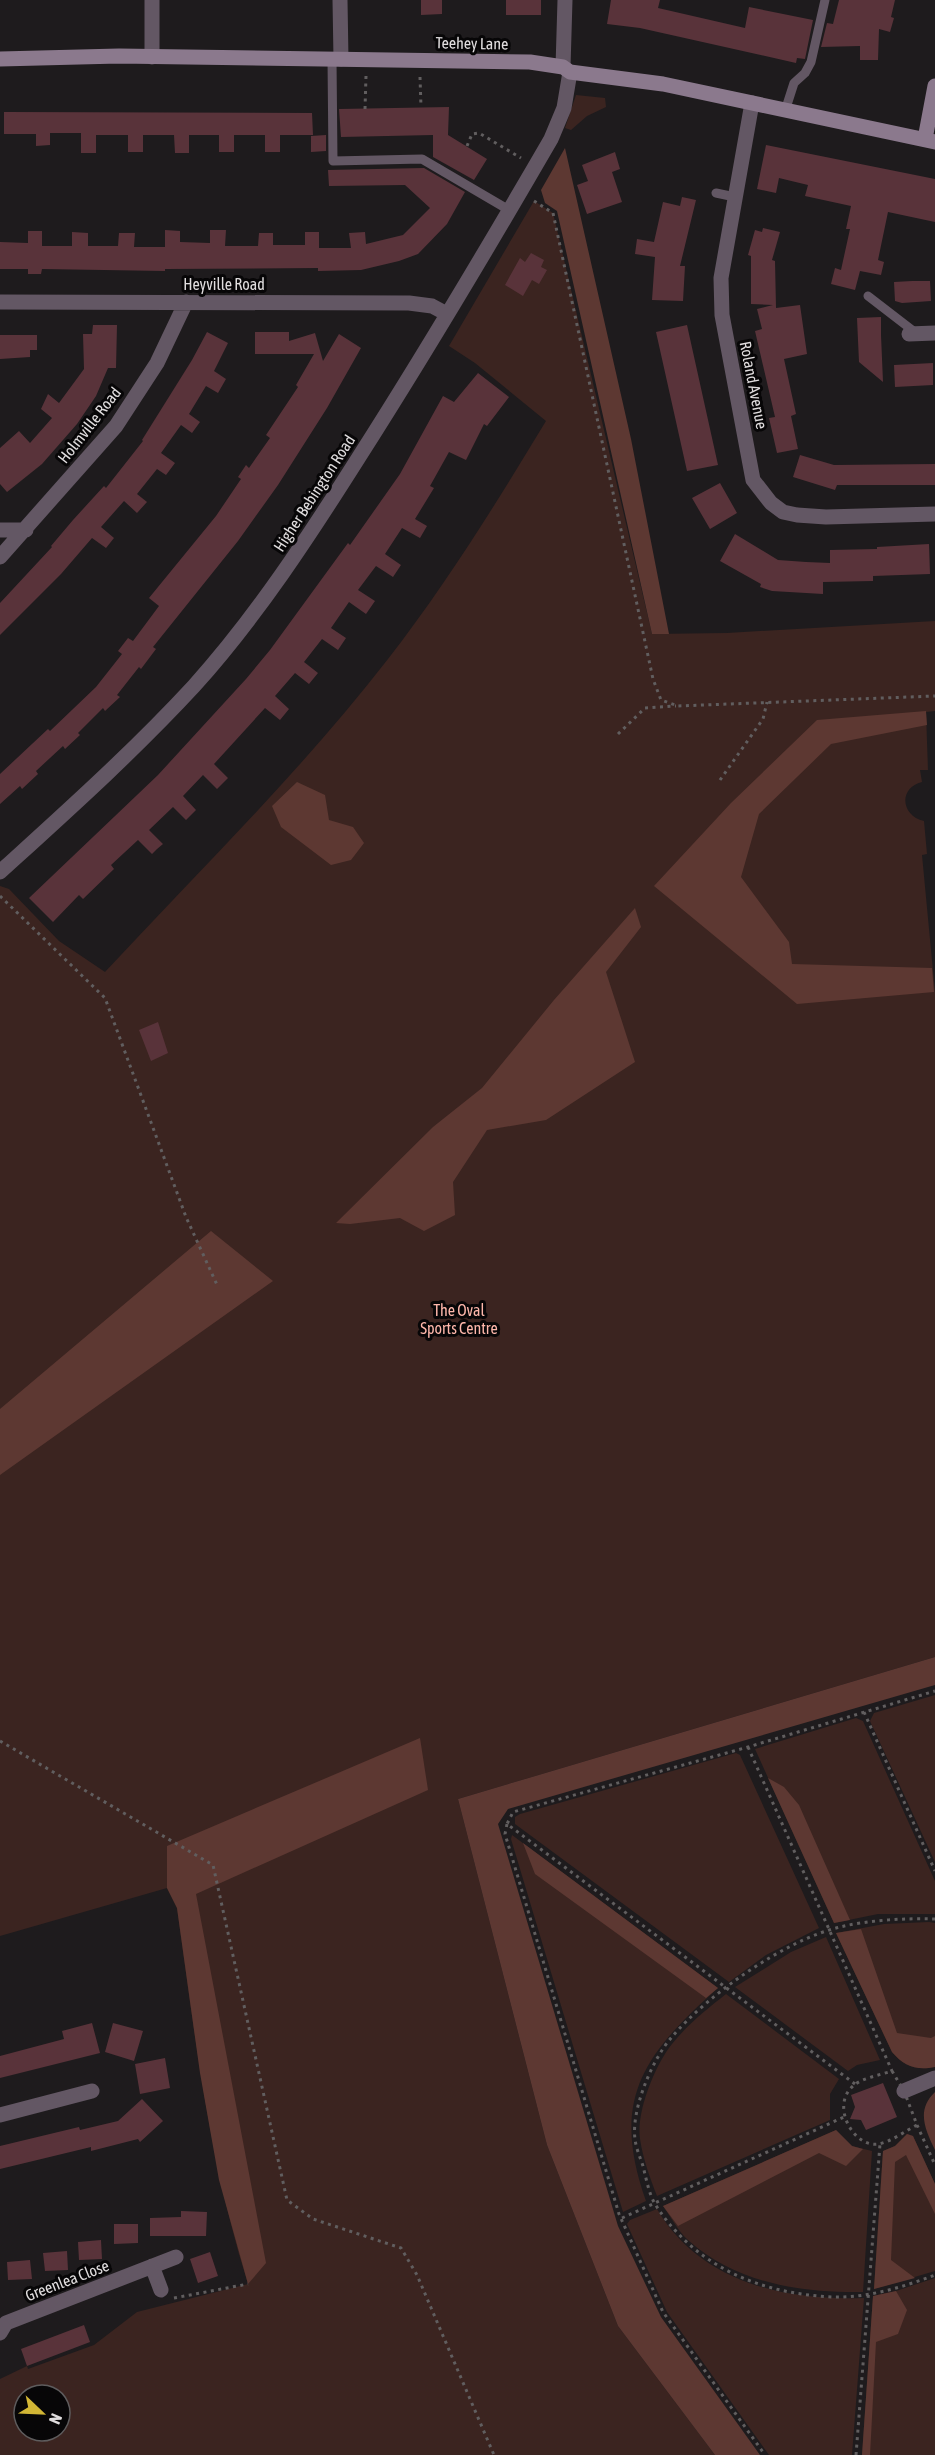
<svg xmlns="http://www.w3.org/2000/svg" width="935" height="2455" viewBox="0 0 935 2455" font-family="'Asap Condensed',sans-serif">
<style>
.green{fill:#3b2420;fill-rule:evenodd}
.forest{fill:#5d3832}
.building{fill:#59333a}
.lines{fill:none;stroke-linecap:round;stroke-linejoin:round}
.path{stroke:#615e5f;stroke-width:3;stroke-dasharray:3 4.5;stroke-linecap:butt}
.lane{stroke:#635764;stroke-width:9}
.street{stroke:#635764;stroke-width:15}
.secondary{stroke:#8b798d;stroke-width:15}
.labels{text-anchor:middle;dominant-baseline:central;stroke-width:6;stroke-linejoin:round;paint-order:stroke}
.street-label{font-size:16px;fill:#e0ddde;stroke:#070607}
.park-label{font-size:16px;fill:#feb7ab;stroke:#070607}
</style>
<rect width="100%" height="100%" fill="#1e1b1d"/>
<!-- green -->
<path class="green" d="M576 95 605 98 606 107 587 116 571 130 565 128Z
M534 201 553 213 652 634 727 633 935 621V711L926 712 928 770H920L922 782C898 788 901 816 924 821L927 854 922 855 935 992V1657L458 1799 547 2145 618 2326 715 2455H0V2379L27 2366 28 2369 94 2345 137 2312 248 2284C209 2160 195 2036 177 1908L167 1888 0 1936V886L9 889 59 941 105 972C201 869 302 770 388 659 447 583 497 502 546 421L475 363 449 346ZM24 2395H60V2431H24Z
M935 1695V1862L870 1721 874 1713Z
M856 1718 863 1721 935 1881V1914H878L834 1923 755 1749Z
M736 1753 740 1755 819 1928 766 1955 729 1982 515 1824V1817L520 1814Z
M512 1835 718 1988C643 2055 610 2099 646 2201L623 2212 511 1839Z
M929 1922 935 1923V2067C916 2071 904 2066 892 2052L836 1933 884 1924Z
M826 1937 880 2060 857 2065 848 2071 735 1987 791 1952Z
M726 1994 839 2079 830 2094V2120L657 2196C650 2178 643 2159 640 2139 636 2112 655 2065 672 2044 687 2025 707 2009 726 1994Z
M836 2130 852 2146 872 2151 863 2292C800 2293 736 2283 688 2240 678 2231 671 2217 663 2206Z
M907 2134 913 2136 935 2184V2271L874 2289 883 2151 895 2146Z
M657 2209C700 2282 784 2301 864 2298L852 2455H769L667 2312 627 2224 630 2220Z
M935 2278V2455H862L873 2296 896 2291Z"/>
<!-- forest -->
<path class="forest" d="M565 148 631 439 669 634H652L557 211 545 203 541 190Z
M926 711 927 725 831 744 759 814 741 877 789 942 792 964 932 968 934 992 797 1004 654 886 731 803 817 720Z
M297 782 325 795 329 820 353 827 364 843 351 860 331 865 281 827 272 806Z
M635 908 641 927 606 972 635 1062 546 1120 487 1130 453 1182 455 1215 424 1231 400 1218 350 1224 336 1223 433 1127 482 1088 554 1000Z
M211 1231 273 1281 0 1475V1409Z
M935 1657V1685L508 1809 498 1824 618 2226 661 2317 760 2455H715L618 2326 547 2145 458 1799Z
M420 1738 428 1790 196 1894 266 2263 248 2284 219 2180 200 2073 177 1908 167 1888V1846Z
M768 1778 784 1787 799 1805 850 1920 834 1923Z
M523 1843 718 1988 706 1998 535 1874Z
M861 1929 897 2033 931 2038 935 2036V2067C916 2071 904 2066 892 2052L836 1933Z
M935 2092V2150C925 2129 916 2110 935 2092Z
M836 2130 852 2146 863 2149 846 2166 819 2153 678 2226 663 2206Z
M907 2134 913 2136 935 2184V2214L906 2155 895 2162 891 2260 915 2278 874 2289 883 2151 895 2146Z
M896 2291 907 2310 898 2334 876 2342 870 2455H862L873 2296Z"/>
<!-- building -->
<path class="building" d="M421 0H442V14L421 15Z
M506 0H541V15H506Z
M611 0H660L658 8 745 28 749 7 813 20 805 59 797 58 796 63 640 28 607 24Z
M839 0H895L891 17 894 18 890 32 879 29 878 60H860V46L821 47 827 23 833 24Z
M449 107 448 135 487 159 474 180 433 157V135L341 137 339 109Z
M4 112 312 113 313 135H280V152H265V135H234V152H219V135H189V153H175L174 135H143V152H128V135H96V153H81V133H50V145L36 146V134H4Z
M326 135V151L311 152V136Z
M766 145 935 179V222L888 212 878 260 884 262 881 275 860 271 855 290 831 284 835 268 841 270 850 229H846L851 206 805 196 808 185 779 178 776 193 757 189Z
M615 152 620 169 612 172 622 202 587 214 577 185 588 181 582 165Z
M424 168 465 192 447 224 418 254 399 261 361 270 318 271V268L165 269V271L42 269 41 274H28V269H0V242L28 243V231H42V246H72V232L88 233V246H118L119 233H135L134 247H165V230L180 231V242L210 243V230H226L225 246H258L259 233H273V245H305V232H319V248H351L349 233 365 232 366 244 403 235 430 208 405 185 329 186 328 170Z
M682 197 696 200 680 266H685L683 301 652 300 655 257 635 254 637 239 654 242 663 202 680 206Z
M763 228 780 232 772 260 775 261 776 308 800 305 807 354 784 359 796 414 791 416 798 449 777 453 769 418 775 417 755 331 762 329 757 309 773 305 751 304V256L748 255 755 230 762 232Z
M531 253 544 260 541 267 547 270 539 284 532 280 523 296 505 285 520 258 525 262Z
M912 281H930L931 301 902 303 895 301 894 282Z
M881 317V335L883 382 859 362 857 318Z
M93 325H117L116 368H108L96 396 77 424 42 464 7 492 0 484V448L19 431 30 443 52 418 41 409 48 394 59 403 84 369 83 334H92Z
M687 325 718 465 687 471 656 332Z
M207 332 228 343 214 371 226 379 218 393 206 386 189 414 200 422 192 433 181 425 161 453 175 463 166 475 157 469 137 494 147 502 137 513 124 501 101 527 114 538 106 548 92 538 61 574 0 635V603L52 547 51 546 73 520 104 486 106 488 143 441 142 440 192 360Z
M255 332H289V341L315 333 323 361 339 334 361 348 327 408 278 485 238 541 153 647 156 649 141 669 139 667 117 695 120 697 105 711 103 708 78 733 80 735 65 749 63 746 50 758 36 771 38 774 22 789 20 786 0 804V774L48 729 50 731 96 687 122 654 118 651 128 638 133 641 159 606 149 598 216 516 241 479 238 477 246 465 249 468 270 438 266 435 298 387 296 385 314 354H255Z
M0 335H37V350H30V357L0 359Z
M933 363V385L895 387 894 365Z
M478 373 509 397 487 426 484 424 466 460 449 452 430 486 434 488 415 519 427 526 420 538 402 528 385 554 401 565 393 577 376 566 358 590 375 601 366 614 349 602 331 628 346 638 338 650 322 639 304 662 318 673 309 684 295 673 275 696 289 709 280 720 265 708 214 764 228 778 217 789 203 775 183 796 196 810 186 820 173 807 149 830 163 844 157 849 152 854 138 840 111 865 114 869 83 899 79 895 53 922 29 898 158 775 246 679 270 650 348 543 350 545 400 474 443 396 454 402Z
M800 455 834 465 935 464V485H837L835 490 793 477Z
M720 483 737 513 710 529 692 498Z
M735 534 778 560 806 562 830 563V550L877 549V547L929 544 930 574 873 576V581L823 582V594L772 591 760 587 761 584 720 561Z
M158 1022 168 1053 151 1061 139 1030Z
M92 2023 100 2053 0 2078V2056L64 2039 62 2031Z
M113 2023 143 2031 134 2061 105 2052Z
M165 2058 170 2088 140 2094 135 2064Z
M883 2083 897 2117 866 2130 861 2120 850 2119 855 2107 851 2095Z
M142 2099 163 2121 140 2142 138 2139 91 2151V2147L0 2169V2146L79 2127 80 2130 118 2121Z
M181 2211 207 2212 206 2236H150V2218L181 2217Z
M114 2224H138V2243L114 2244Z
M101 2240 102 2259 79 2260 78 2242Z
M67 2251 68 2270 45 2271 43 2253Z
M210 2252 218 2276 198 2283 190 2259Z
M30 2260 32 2279 8 2280 7 2262Z
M84 2325 90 2342 27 2366 21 2349Z"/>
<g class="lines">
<!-- path -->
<path class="path" d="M420 77 421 107
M365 109 366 76
M467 146 472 134 479 133 521 158
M534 201 553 213 653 679 661 700 678 706 935 696
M618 734 645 708 676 706
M720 780 763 719 767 702
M0 896 105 998 186 1217 218 1287
M864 1712 935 1871
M0 1741 213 1865 287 2200 313 2219 401 2248 417 2275 494 2455
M748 1747 892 2071
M507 1824 505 1834 619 2214 663 2312 765 2455
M935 1919C905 1918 869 1920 840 1927 785 1940 707 1995 671 2038 652 2060 631 2110 635 2139 636 2148 640 2157 643 2166 646 2178 649 2194 655 2204 695 2267 761 2294 833 2297 868 2298 903 2287 935 2275
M892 2071 904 2091 917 2125C905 2131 891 2142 878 2144 854 2148 830 2106 853 2086 862 2078 880 2075 892 2071Z
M855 2084 507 1824 513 1812 748 1747 935 1691
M917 2125 935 2165
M622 2218 844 2117
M174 2298 248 2284
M856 2455 880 2144"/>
<!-- lane -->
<path class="lane" d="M332 59 333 161 422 159 509 210
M785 111 794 83 805 73 811 62 825 0
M716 193 735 197
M868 296 916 333"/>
<!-- street -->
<path class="street" d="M152 0V57
M340 0 341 59
M563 67 565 0
M752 103 721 278 722 315 753 480 771 503 783 512 797 515 826 517 935 514
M0 302 409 303 432 306 447 314
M909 334 935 333
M0 530H26
M0 557 116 426 157 363 186 302
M0 872C66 812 133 752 194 686 257 616 309 536 359 457 426 352 489 246 551 139L564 108 570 72
M904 2091 935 2078
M0 2115 92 2091
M152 2266 161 2290
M0 2333 6 2323 176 2257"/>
<!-- secondary -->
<path class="secondary" d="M0 59 119 56 530 62 563 67 570 72 663 84 935 142
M925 139 935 86"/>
</g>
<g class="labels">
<!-- street labels -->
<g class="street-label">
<text transform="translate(472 43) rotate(1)">Teehey Lane</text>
<text x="224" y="284">Heyville Road</text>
<text transform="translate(754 385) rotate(79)">Roland Avenue</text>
<text transform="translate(89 425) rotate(-52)">Holmville Road</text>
<text transform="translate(314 493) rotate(-57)">Higher Bebington Road</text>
<text transform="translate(67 2280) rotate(-21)">Greenlea Close</text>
</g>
<!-- park labels -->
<g class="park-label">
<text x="459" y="1310">The Oval<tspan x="459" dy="18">Sports Centre</tspan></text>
</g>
</g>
<!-- north arrow -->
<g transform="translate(42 2413) rotate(113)"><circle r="28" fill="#070607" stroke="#5e5c5d" stroke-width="1.5"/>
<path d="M0-4.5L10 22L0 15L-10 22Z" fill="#d2b635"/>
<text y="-9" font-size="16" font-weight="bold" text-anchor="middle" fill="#e0ddde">N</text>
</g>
</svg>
